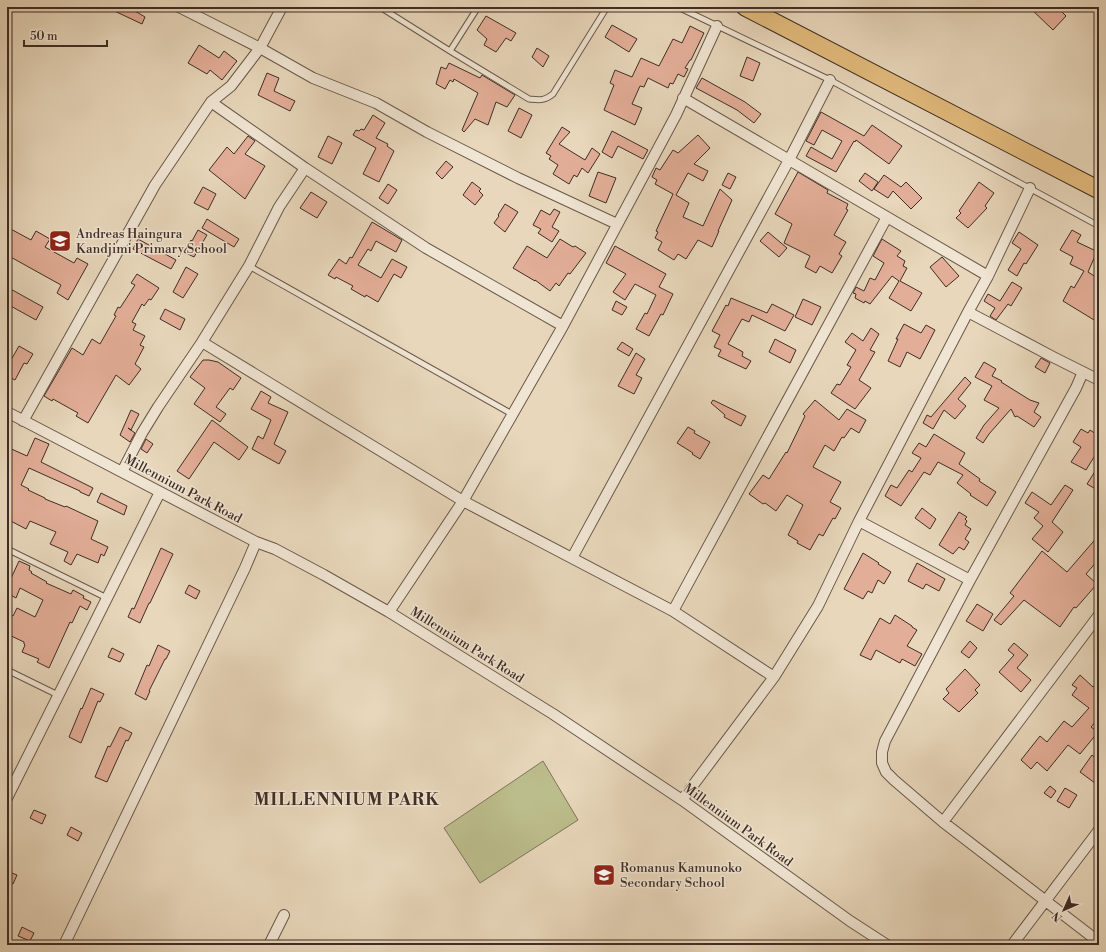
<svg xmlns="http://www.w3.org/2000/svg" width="1106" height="952" viewBox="0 0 1106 952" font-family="'Libre Bodoni',serif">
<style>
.green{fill:#bcbd8c;stroke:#7e7558}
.building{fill:#e3ae98;stroke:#3f2d25}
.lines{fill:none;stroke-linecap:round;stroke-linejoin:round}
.service-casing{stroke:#69584a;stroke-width:7}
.minor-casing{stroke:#69584a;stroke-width:12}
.trunk-casing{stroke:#3f2d25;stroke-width:19}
.service{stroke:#f0e5d3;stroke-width:5}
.minor{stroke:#f0e5d3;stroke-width:10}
.trunk{stroke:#e4bc7e;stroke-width:17}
.labels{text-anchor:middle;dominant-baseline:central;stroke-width:3;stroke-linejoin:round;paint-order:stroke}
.poi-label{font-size:13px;fill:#3f2d25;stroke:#f0e5d3;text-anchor:start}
.street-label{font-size:13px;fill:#3f2d25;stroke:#f0e5d3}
.district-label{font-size:17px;font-weight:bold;letter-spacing:1px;fill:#3f2d25;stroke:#f0e5d3}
</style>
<rect width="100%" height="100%" fill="#e8d7bb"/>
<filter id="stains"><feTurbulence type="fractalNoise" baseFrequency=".005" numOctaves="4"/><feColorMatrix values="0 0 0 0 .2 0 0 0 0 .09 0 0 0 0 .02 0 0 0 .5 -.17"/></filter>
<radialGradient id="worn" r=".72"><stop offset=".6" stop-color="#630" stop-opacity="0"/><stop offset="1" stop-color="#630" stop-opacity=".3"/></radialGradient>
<!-- green -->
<path class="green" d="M543 761 578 820 480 883 444 828Z"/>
<!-- building -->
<path class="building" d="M106 7H137L135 11 145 17 142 24Z
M1029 7H1057L1066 16 1053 30Z
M486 16 516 33 511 41 506 38 496 52 484 45 487 39 477 30Z
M612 25 637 39 629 52 605 37Z
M690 26 704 33 691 60H690L685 68 688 69 684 77 678 74 673 84 670 83 668 88 648 78 644 87 640 86 632 104 642 108 635 125 604 110 614 85 610 83 615 70 632 77 641 58 659 66 673 39 682 43Z
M199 45 219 58 224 51 237 61 222 80 210 70 207 74 188 63Z
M537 48 549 56 543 67 532 57Z
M747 57 760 63 753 81 740 76Z
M449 63 480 78 482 75 515 95 507 107 496 102 488 125 475 119 464 132 462 130 478 93 454 79 453 82 450 80 445 89 436 84 441 67 446 69Z
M267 73 279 78 274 91 295 101 290 111 258 95Z
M702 78 745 102 761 114 754 123 737 110 696 88Z
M519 108 532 115 521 138 508 131Z
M821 112 864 136 872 125 902 146 889 164 856 140 855 142 854 141 836 172 806 156 811 147 832 159 842 141 822 130 814 145 806 141Z
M373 115 385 123 376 138 388 144 387 146 394 151 379 182 363 174 376 148 353 135 356 130 359 131 361 129 364 130Z
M562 127 570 132 559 144 585 160 592 148 600 154 588 173 582 168 577 177 574 175 569 184 553 174 558 165 549 159 551 156 546 153Z
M612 131 648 150 643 159 618 146 612 158 602 152Z
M698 135 710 148 694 164 708 171 703 181 688 173 676 195 689 203 683 217 703 226 720 189 732 200 718 231H719L712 247 698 240 686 259 678 254 674 260 658 250 662 242 655 238 658 232 656 231 673 194 655 184 657 180 652 177 656 168 660 170 673 150 678 153Z
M248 136 255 141 245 154 265 166 245 199 209 170 227 147 234 154Z
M328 136 342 143 332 164 318 157Z
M446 161 453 167 442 179 436 173Z
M598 172 616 178 606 203 589 196Z
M798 172 828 190 827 193 848 204 846 209 848 210 834 235 846 242 839 254 842 256 832 273 820 266 816 273 805 267 810 256 784 243 792 224 775 214Z
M728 173 736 177 730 189 722 185Z
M865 173 878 182 872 191 859 181Z
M884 175 901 187 906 182 922 198 911 209 893 191 888 198 874 189Z
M472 182 481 189 479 191 483 195 475 205 463 195Z
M979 182 994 193 985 206 987 208 968 228 956 218 961 213 959 211Z
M388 184 397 190 388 204 379 198Z
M203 187 216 194 208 210 194 203Z
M311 192 327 202 317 218 300 208Z
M505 204 518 212 505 232 494 223 499 216 498 215Z
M554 209 560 212 552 227 559 231 552 242 538 233 541 229 533 225 541 210 550 215Z
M207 219 239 239 234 247 202 228Z
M372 222 402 240 396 252 376 241 371 251 368 249 358 265 381 278 392 259 407 267 401 278 394 274 378 302 366 295 365 297 351 289 353 286 336 277 335 279 328 275 339 259 346 264 350 257 352 258Z
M7 227 31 240 36 231 50 239 45 247 74 263 77 258 88 264 68 300 57 293 61 285 7 255Z
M198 230 207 235 194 257 184 252 191 240 192 241Z
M1072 230 1081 235 1077 242 1096 251 1094 256H1095L1088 272 1099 279V323L1063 301 1071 286 1074 288 1084 271 1070 264 1073 257 1060 250Z
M768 232 787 248 779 257 760 241Z
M1019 232 1038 245 1026 264 1024 263 1017 276 1008 270 1021 249 1012 243Z
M138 239 176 260 171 269 133 249Z
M560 239 573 247 575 246 586 253 570 274 568 273 559 286 556 283 550 291 535 280V281L513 268 527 246 547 258Z
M882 239 901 251 897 256 905 261 903 266 907 268 900 281 922 293 911 311 889 298 899 281 892 276 870 304 865 301 864 303 855 298 856 294 853 293 856 287 864 291 870 278 875 280 884 263 873 256Z
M615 246 666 274 659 287 673 294 663 315 661 314 649 336 636 329 645 313 647 314 656 295 635 284 625 300 613 292 626 274 606 263Z
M942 257 959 276 946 287 930 267Z
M186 267 198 274 183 298 173 292Z
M137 274 159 288 151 300 149 299 144 306 142 304 132 322 136 324 133 330 145 336 140 345 144 347 135 364 141 369 129 385 116 375 88 423 76 416 78 413 53 399 52 401 44 396 72 348 83 355 92 339 100 344 116 316 114 315 118 307 120 308 135 285 131 283Z
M1012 282 1022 288 1011 306 1008 304 996 320 990 316 995 308 984 301 988 294 1000 301Z
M7 287 43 307 36 320 7 304Z
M731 298 767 313 772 304 794 315 785 331 752 315 749 322 742 319 728 344 743 352 742 356 751 361 746 369 718 356 721 350 714 347 720 335 712 331 726 305 728 306Z
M803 299 821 307 812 325 795 317Z
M616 301 627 307 622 315 612 310Z
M165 309 185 319 180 330 160 319Z
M904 324 921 333 926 325 935 330 920 359 907 352 900 367 888 361 898 339H896Z
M871 328 879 334 870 350 875 352 859 380 871 388 855 409 831 393 837 384 840 385 851 367 847 365 856 350 845 342 852 333 863 341Z
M775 339 796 350 790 363 769 352Z
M622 342 633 349 629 356 617 349Z
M19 346 33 354 27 364 24 363 15 380 7 376V367Z
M636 353 645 359 636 375 642 378 634 394 618 386Z
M1041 358 1050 363 1045 373 1035 367Z
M203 360H209L218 362 241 378 233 390 230 388 216 407 226 414 220 422 194 404 205 388 190 377Z
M984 362 996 369 992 376 1002 381 1001 382 1030 400 1039 403 1034 412 1041 417 1034 427 1017 416 1015 417 1011 409 989 434 983 443 976 438 984 425 999 408 984 400 992 386 975 377Z
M965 377 971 383 958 399 966 406 955 419 944 410 933 429 923 423 927 415 931 417Z
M261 391 271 397 268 403 288 412 274 444 286 451 279 464 252 449 258 436 263 439 271 420 251 409Z
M713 400 746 416 741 426 724 417 725 415 711 403Z
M815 400 839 420 847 409 866 420 859 433 851 428 844 438 842 437 834 451 825 445 813 467 841 482 830 502 841 508 835 519 833 518 823 536 819 534 810 550 797 543 798 541 788 535 803 505 787 495 776 511 765 503 763 504 749 494 763 475 769 479 786 452 787 453 805 416 803 414Z
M131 410 139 414 131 430 128 428 135 433 130 442 120 435Z
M212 420 248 447 239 460 214 442 189 479 177 471Z
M688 427 695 431 694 433 710 442 700 459 692 454 693 453 677 443Z
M1081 429 1088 433 1090 430 1099 436V449L1086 470 1071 462 1081 447 1073 442Z
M934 434 965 453 959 464 980 479 979 481 996 492 987 506 970 495 971 494 957 483 963 475 938 462 930 475 924 472 901 506 885 496 891 485 897 488 909 470 912 472 921 458 912 453 919 443 926 447Z
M35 438 49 444 41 462 93 488 89 496 80 492V491L29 468 21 485 29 489 28 490 45 498V499L65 507 66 506 98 521 91 539 108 547 104 556 101 554 98 563 77 554 71 565 64 561 68 552 50 544 56 532 30 521 26 529 7 519V447L27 456Z
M146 439 153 444 147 453 141 449Z
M1099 465V491L1087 484Z
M1065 485 1073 490 1052 522 1063 532 1048 552 1032 539 1043 526 1034 518 1039 512 1025 503 1032 492 1051 505Z
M101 493 127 506 124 515 97 502Z
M922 508 936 519 930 529 915 518Z
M959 512 967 517 965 519 967 521 965 525 971 529 965 539 969 542 964 550 959 547 953 554 939 545Z
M1099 535V559L1086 574 1097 584 1076 608 1074 607 1060 627 1024 600 1001 625 994 620 1014 596 1010 593 1042 551 1067 572Z
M161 548 173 554 150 603H149L140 623 128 617 132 608 134 609Z
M863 553 879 563 878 564 891 572 884 584 878 580 872 593 868 591 863 599 844 589Z
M19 561 30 566 29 570 32 572 31 573 47 582 46 583 71 594 73 590 84 596 83 598 91 602 87 610 80 606 72 623 70 622 49 668 37 662 39 659 22 652 25 645 24 644V642L7 634V613L13 616 17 608 35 617 43 600 20 588 16 598 7 593V587Z
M917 563 945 579 939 591 926 584 923 589 908 581Z
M189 585 200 591 196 599 185 593Z
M977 604 993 614 983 631 966 621Z
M895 615 912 626V627L917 630 907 646 922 654 915 666 902 659 900 663 876 650 871 660 860 655 880 618 890 624Z
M970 641 977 648 969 658 961 652Z
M1014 643 1028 655 1017 668 1031 680 1021 692 999 672 1014 655 1008 650Z
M158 645 170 651 166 659H165L149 691H150L146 700 135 694 147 665 149 666Z
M112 648 124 654 120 662 108 657Z
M965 669 980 685 975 690 978 693 959 712 943 699 949 693 946 689Z
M1080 675 1093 687 1099 680V718L1091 727 1098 732 1080 754 1068 745 1047 771 1037 762 1031 769 1021 760 1040 736 1047 742 1064 721 1072 727 1089 708 1072 695 1077 688 1072 685Z
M91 688 104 694 100 702 98 701 81 743 69 737 81 708 82 709Z
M120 727 132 733 128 741 126 740 107 782 95 777 108 746 110 747Z
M1092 755 1099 761V786L1080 772Z
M1050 786 1056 791 1051 798 1044 793Z
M1065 788 1077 795 1069 808 1057 801Z
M34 810 46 815 42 824 30 818Z
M71 827 82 833 78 841 67 835Z
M7 871 17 875 13 884 7 881Z
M22 927 34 933 30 941 18 936Z"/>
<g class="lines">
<!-- service casing -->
<g class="service-casing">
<path id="service" d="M380 7 450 51 529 99C540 100 544 101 553 94L607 7
M678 7 830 80 1099 226
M450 51 478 7
M249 266 512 414
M7 549 107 598
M7 670 58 695"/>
</g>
<!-- minor casing -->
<g class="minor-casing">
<path id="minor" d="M179 7 260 48 313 78 376 103 427 132 518 178 617 224
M683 98 988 276
M211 102 305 168 426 248 563 326
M968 312 1053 357 1099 380
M202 342 463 501 673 611 774 677
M1083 372 1076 388 970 580 885 741 882 752V763L886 772 894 780 943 822 1099 942
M7 412 256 542 275 549 324 575 389 612 553 714 682 800 850 921 887 945
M23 421 155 185 211 102 231 86 260 48 282 7
M122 472 142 433 158 407 202 342 249 266 279 207 305 168
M859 521 970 580
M572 558 789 160 830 80
M673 611 887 217
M389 612 463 501 563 326 676 115 717 26
M7 798 160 492
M682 800 774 677 818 606 859 521 968 312 988 276 1030 188
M943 822 1099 615
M64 945 245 568 256 542
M269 945 284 915
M1012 945 1099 830"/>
</g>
<!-- trunk casing -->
<g class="trunk-casing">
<path id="trunk" d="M745 7 1099 190"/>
</g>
<!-- service -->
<use href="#service" class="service"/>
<!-- minor -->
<use href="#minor" class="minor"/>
<!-- trunk -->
<use href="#trunk" class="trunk"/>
</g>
<!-- icons -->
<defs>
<g id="school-square" transform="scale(1.15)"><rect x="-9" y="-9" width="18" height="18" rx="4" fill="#8f2418" stroke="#f0e5d3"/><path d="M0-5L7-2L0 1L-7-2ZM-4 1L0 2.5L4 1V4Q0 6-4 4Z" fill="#fff"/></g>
</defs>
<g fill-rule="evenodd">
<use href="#school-square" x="60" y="241"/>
<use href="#school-square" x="604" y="875"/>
</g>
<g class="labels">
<!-- poi labels -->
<g class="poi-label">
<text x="76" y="234">Andreas Haingura<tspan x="76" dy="15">Kandjimi Primary School</tspan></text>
<text x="620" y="868">Romanus Kamunoko<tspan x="620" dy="15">Secondary School</tspan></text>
</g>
<!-- street labels -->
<g class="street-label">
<text transform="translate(183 489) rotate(28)">Millennium Park Road</text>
<text transform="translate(467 645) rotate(32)">Millennium Park Road</text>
<text transform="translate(738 825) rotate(36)">Millennium Park Road</text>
</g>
<!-- district labels -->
<g class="district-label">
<text x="347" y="800">MILLENNIUM PARK</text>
</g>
</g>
<!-- margin -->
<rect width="1106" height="952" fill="none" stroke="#e8d7bb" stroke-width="24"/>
<rect x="8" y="8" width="1090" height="936" fill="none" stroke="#3f2d25" stroke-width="2"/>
<rect x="12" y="12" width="1082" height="928" fill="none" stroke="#3f2d25"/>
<!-- north arrow -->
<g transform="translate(1064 910) rotate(225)" stroke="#f0e5d3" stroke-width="3" paint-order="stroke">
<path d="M0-3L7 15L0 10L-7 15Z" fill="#3f2d25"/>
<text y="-6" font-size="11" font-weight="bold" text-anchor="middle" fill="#3f2d25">N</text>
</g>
<!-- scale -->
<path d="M24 40v6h83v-6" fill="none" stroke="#3f2d25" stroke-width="2"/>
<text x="30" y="40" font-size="12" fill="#3f2d25" stroke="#f0e5d3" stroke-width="3" paint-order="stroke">50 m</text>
<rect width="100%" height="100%" filter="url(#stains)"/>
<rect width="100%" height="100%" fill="url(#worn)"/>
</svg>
